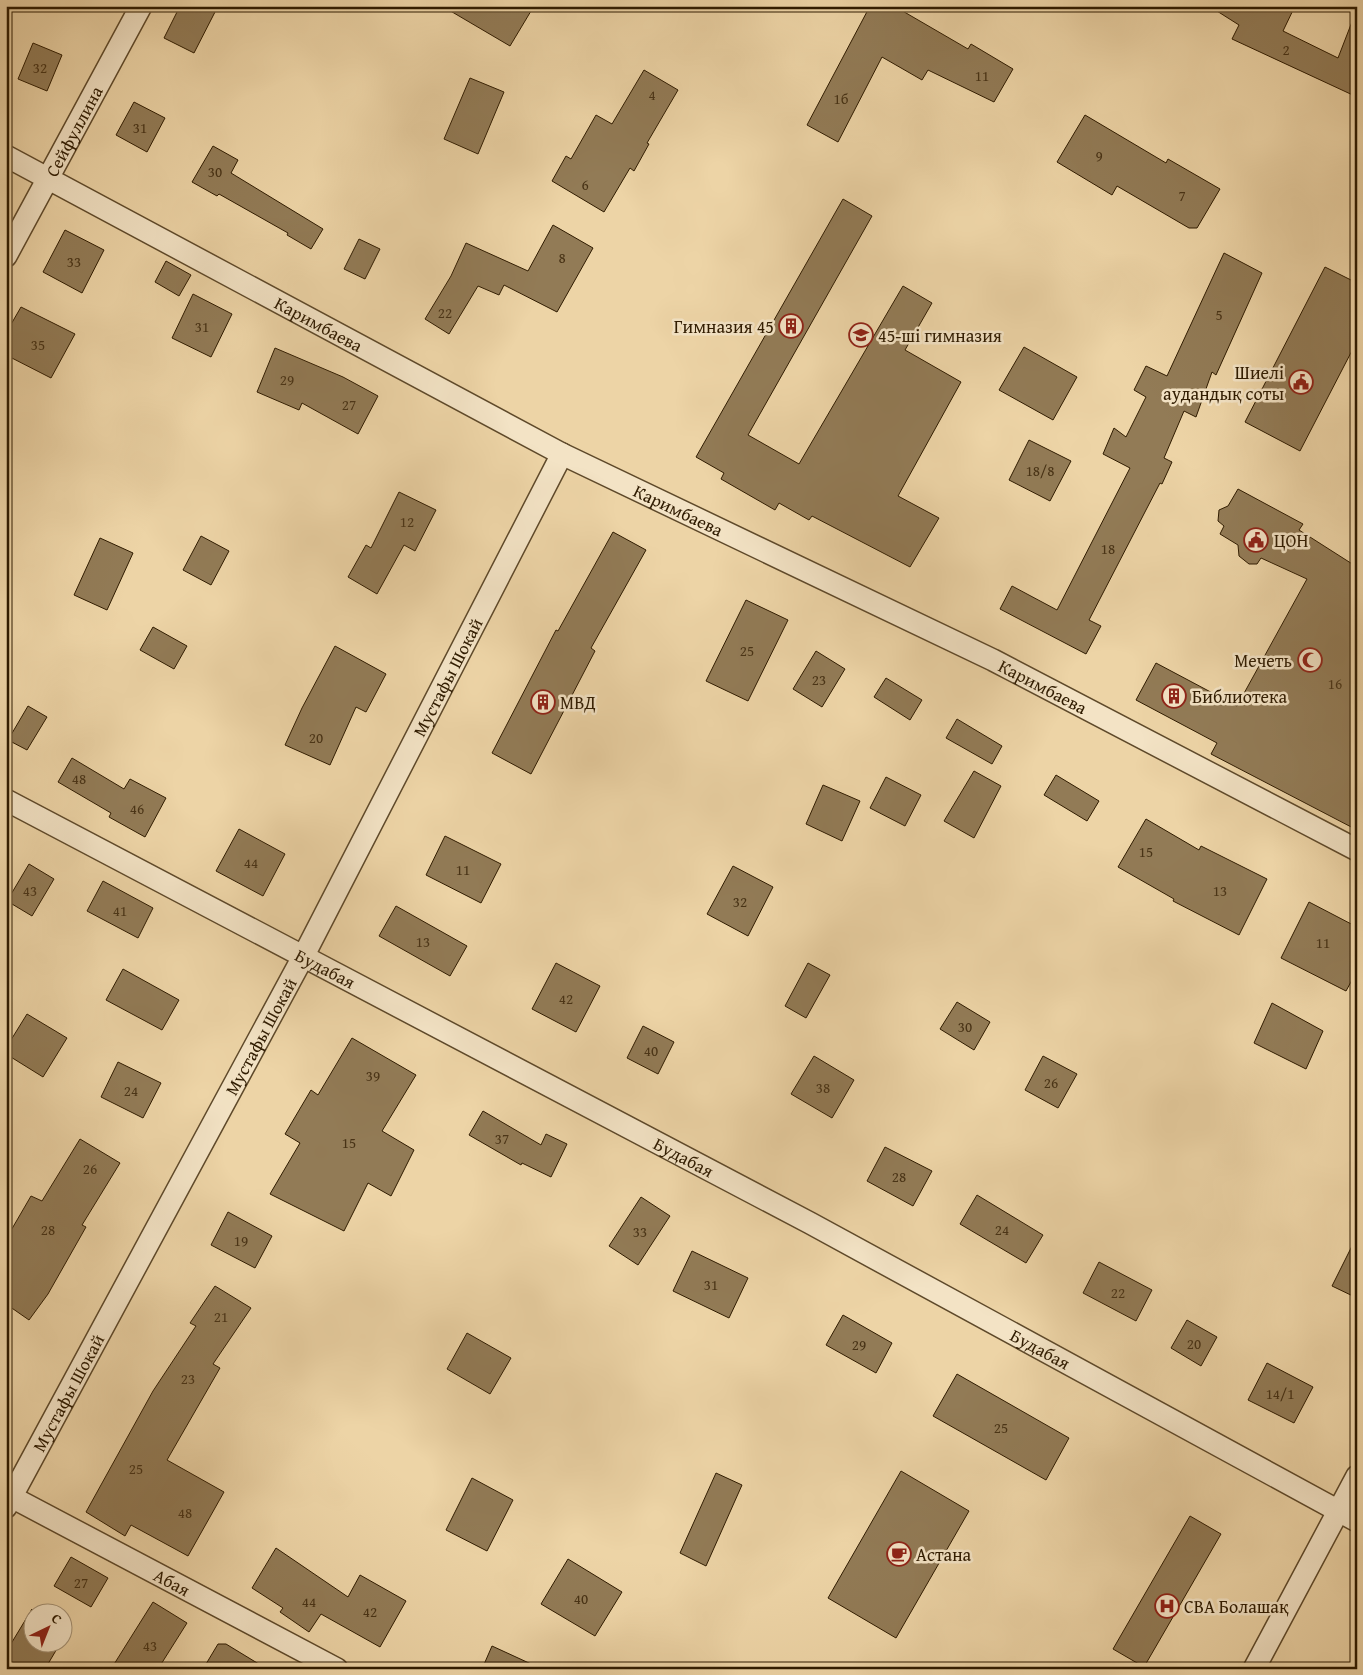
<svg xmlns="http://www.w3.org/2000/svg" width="1363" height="1675" viewBox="0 0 1363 1675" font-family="'Gentium Book Plus',serif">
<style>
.building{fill:#927b56;stroke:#2f1b00}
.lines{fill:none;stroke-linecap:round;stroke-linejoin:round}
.minor-casing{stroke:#5e492a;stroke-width:24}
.minor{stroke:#f3e3c5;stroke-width:21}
.labels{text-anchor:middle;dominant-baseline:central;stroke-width:5;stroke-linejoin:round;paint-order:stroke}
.number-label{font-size:15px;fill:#483316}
.street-label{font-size:18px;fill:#2f1b00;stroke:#f3e3c5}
.poi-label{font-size:18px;fill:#2f1b00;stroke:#f3e3c5;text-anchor:start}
</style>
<rect width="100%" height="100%" fill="#edd4a6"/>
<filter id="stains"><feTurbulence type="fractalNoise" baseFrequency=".004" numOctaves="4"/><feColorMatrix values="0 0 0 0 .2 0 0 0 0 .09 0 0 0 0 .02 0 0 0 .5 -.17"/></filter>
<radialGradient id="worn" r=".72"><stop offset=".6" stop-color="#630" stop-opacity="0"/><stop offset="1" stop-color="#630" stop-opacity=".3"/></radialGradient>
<!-- building -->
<path class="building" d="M180 6H203L215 12 194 53 164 38Z
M442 6H534L510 46Z
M870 6H894L968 49 971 44 1013 69 994 102 928 70 922 80 882 57 838 142 807 125Z
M1209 6H1295L1283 31 1338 58 1355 14 1357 15V97L1232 39 1239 25Z
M33 43 62 55 47 91 18 79Z
M644 70 678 90 647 143 649 144 634 171 630 168 604 212 552 181 566 156 571 159 596 115 612 124Z
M470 78 504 92 478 154 444 139Z
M134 102 165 118 147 152 116 135Z
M1085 115 1166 163 1168 159 1220 189 1197 228H1189L1117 186 1112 195 1057 162Z
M213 146 238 160 231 173 323 229 311 249 287 235 288 233 219 194 217 196 192 182Z
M843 199 872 216 748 435 799 464 903 286 932 303 905 350 961 382 898 496 939 518 910 567 812 516 809 520 779 503 775 510 721 479 724 473 696 457Z
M553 225 593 248 557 312 504 285 499 295 478 286 449 334 425 319 451 276 466 243 528 271Z
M65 230 104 250 82 293 43 272Z
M359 239 380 249 365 279 344 269Z
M1224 253 1262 273 1216 375 1212 372 1196 417 1184 411 1164 458 1172 462 1162 484 1160 483 1089 620 1101 626 1086 654 1000 609 1012 586 1057 610 1130 468 1103 454 1114 428 1126 437 1146 397 1134 390 1146 366 1167 376Z
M166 261 191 275 179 296 155 282Z
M1325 267 1357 283V341L1300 451 1245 422Z
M193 294 232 314 211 357 172 338Z
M21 307 75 334 51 378 6 355V333Z
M1024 347 1077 377 1053 420 999 390Z
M275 348 343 377 378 396 358 434 302 403 299 410 257 392Z
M1029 440 1071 461 1050 501 1009 480Z
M1238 489 1303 524 1299 530 1357 567V830L1211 754 1217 743 1136 700 1156 663 1237 706 1307 579 1261 558 1257 564H1249L1239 556 1238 545 1220 534 1224 526 1218 521 1219 510 1228 506Z
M399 492 436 510 415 551 404 545 377 594 348 577 366 545 371 548Z
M613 532 646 550 591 648 595 651 531 774 492 753 556 630 558 631Z
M201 536 229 551 211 585 183 570Z
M100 538 133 553 107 610 74 595Z
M746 600 788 620 748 701 706 681Z
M153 627 187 646 174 669 140 650Z
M335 646 386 674 366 712 356 707 330 765 285 745 302 708Z
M816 651 845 669 822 707 793 689Z
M886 678 922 700 910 720 874 697Z
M28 706 47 717 27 750 8 740Z
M957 719 1002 746 992 764 946 738Z
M72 758 124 789 130 779 166 798 145 837 109 817 111 813 58 782Z
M974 771 1001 786 974 838 944 821Z
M1056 775 1099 801 1087 821 1044 795Z
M886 777 921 795 905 826 870 808Z
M823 785 860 801 842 841 806 824Z
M1146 819 1199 850 1201 846 1267 879 1239 935 1173 901 1174 899 1118 867Z
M239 829 285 854 263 896 216 871Z
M445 836 501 864 481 903 426 875Z
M29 864 54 879 32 916 7 901Z
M733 866 773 887 748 936 707 914Z
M103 881 153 908 138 938 87 911Z
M1309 902 1357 927V971L1346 991 1281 958Z
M396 906 467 946 450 976 379 936Z
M556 963 600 986 576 1032 532 1009Z
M808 963 830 975 806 1018 785 1006Z
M123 969 179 1000 162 1030 106 1000Z
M957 1002 990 1022 974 1050 940 1029Z
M1272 1003 1323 1031 1306 1069 1254 1043Z
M27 1014 67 1038 43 1077 6 1054V1048Z
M643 1026 674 1042 658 1074 627 1058Z
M352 1038 416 1075 382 1131 414 1150 391 1196 368 1183 344 1231 270 1194 300 1143 285 1134 311 1090 318 1095Z
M814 1056 854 1080 832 1118 791 1094Z
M1043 1056 1077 1074 1058 1108 1025 1090Z
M118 1062 161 1083 143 1118 101 1097Z
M483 1111 541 1145 546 1134 567 1144 551 1177 522 1163 521 1165 469 1135Z
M80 1139 120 1163 82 1225 86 1227 48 1294 29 1320 6 1304V1239L31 1196 42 1201Z
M885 1147 932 1171 913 1206 867 1181Z
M977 1195 1043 1235 1026 1263 960 1224Z
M641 1197 670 1216 638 1265 609 1246Z
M228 1212 272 1236 255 1268 211 1245Z
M1357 1236V1298L1332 1286Z
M692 1251 748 1278 729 1318 673 1291Z
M1099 1262 1152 1290 1136 1321 1083 1293Z
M215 1286 251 1308 213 1364 220 1368 167 1460 224 1492 188 1556 131 1525 125 1536 86 1512 153 1391 196 1326 190 1323Z
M843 1315 892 1343 876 1373 826 1345Z
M1187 1320 1217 1337 1201 1366 1171 1348Z
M467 1333 511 1358 490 1394 447 1369Z
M1267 1363 1313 1387 1294 1423 1248 1400Z
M957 1374 1069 1438 1046 1480 933 1416Z
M901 1471 969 1511 896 1638 828 1598Z
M716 1473 742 1485 706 1566 680 1553Z
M472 1478 513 1500 487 1551 446 1530Z
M1190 1516 1221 1534 1144 1667 1113 1649Z
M276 1548 348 1597 360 1575 406 1601 380 1647 321 1614 309 1632 280 1612 283 1608 252 1588Z
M71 1557 108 1578 91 1607 54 1586Z
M568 1559 622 1592 595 1636 541 1604Z
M153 1602 187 1623 158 1669H111Z
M32 1609V1642H61L45 1669H6V1652Z
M218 1644H226L267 1669H203Z
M492 1646 542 1669H482Z"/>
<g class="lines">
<!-- minor casing -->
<g class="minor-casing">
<g id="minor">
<path id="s1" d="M6 156 562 454 993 660 1357 850"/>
<path id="s2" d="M6 256 141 6"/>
<path id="s3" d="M6 800 810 1223 1357 1521"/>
<path id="s4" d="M6 1494 337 1669"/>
<path id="s5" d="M6 1507 304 955 562 454"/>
<path d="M1254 1669 1357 1476"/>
</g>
</g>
<!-- minor -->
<use href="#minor" class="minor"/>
</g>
<!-- icons -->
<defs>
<g id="building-ring" transform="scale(1.25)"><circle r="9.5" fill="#f3e3c5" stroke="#8f2418" stroke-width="1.5"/><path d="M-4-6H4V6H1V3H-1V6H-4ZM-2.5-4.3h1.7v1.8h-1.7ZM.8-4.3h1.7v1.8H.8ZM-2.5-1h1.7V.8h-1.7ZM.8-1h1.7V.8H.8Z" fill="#8f2418"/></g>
<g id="school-ring" transform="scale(1.25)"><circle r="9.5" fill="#f3e3c5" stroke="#8f2418" stroke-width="1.5"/><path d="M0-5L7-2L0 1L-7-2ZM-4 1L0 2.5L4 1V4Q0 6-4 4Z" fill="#8f2418"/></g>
<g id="civic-ring" transform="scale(1.25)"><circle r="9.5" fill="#f3e3c5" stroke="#8f2418" stroke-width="1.5"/><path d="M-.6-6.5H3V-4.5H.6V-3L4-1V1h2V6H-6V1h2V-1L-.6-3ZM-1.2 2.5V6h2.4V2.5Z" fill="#8f2418"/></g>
<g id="mosque-ring" transform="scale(1.25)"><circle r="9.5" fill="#f3e3c5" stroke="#8f2418" stroke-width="1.5"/><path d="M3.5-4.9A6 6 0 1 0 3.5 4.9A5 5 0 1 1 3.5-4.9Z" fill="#8f2418"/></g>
<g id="cafe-ring" transform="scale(1.25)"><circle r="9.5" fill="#f3e3c5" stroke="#8f2418" stroke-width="1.5"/><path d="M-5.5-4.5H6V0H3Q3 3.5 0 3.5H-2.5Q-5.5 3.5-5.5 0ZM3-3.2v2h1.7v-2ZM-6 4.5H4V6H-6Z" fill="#8f2418"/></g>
<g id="hospital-ring" transform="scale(1.25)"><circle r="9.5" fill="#f3e3c5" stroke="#8f2418" stroke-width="1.5"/><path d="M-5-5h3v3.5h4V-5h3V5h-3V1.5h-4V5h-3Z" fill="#8f2418"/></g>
</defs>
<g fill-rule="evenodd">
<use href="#building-ring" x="791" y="326"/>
<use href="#school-ring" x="861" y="335"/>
<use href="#civic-ring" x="1301" y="382"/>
<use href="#civic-ring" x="1256" y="540"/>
<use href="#mosque-ring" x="1310" y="660"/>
<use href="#building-ring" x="1174" y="696"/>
<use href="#building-ring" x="543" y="702"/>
<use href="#cafe-ring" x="899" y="1554"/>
<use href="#hospital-ring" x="1167" y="1606"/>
</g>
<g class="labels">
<!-- number labels -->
<g class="number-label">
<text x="1286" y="49">2</text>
<text x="40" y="67">32</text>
<text x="982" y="75">11</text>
<text x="652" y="94">4</text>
<text x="841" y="98">1б</text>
<text x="140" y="127">31</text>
<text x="1099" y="155">9</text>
<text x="215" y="171">30</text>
<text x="585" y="184">6</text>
<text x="1182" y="195">7</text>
<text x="562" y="257">8</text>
<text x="74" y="261">33</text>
<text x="445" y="312">22</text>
<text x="1219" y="314">5</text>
<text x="202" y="326">31</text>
<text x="38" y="344">35</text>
<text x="287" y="379">29</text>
<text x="349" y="404">27</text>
<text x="1040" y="470">18/8</text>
<text x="407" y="521">12</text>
<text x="1108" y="548">18</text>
<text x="747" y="650">25</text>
<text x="819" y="679">23</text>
<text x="1335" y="683">16</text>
<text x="316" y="737">20</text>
<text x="79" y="778">48</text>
<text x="137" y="808">46</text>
<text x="1146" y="851">15</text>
<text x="251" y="862">44</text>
<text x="463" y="869">11</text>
<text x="30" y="890">43</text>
<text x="1220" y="890">13</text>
<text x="740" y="901">32</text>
<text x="120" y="910">41</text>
<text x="423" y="941">13</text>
<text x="1323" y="942">11</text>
<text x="566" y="998">42</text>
<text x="965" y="1026">30</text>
<text x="651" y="1050">40</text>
<text x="373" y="1075">39</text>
<text x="1051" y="1082">26</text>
<text x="823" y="1087">38</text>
<text x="131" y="1090">24</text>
<text x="502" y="1138">37</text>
<text x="349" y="1142">15</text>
<text x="90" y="1168">26</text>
<text x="899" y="1176">28</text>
<text x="48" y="1229">28</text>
<text x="1002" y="1229">24</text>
<text x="640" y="1231">33</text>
<text x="241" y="1240">19</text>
<text x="711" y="1284">31</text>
<text x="1118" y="1292">22</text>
<text x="221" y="1316">21</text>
<text x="1194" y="1343">20</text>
<text x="859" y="1344">29</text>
<text x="188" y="1378">23</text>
<text x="1280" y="1393">14/1</text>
<text x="1001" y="1427">25</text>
<text x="136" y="1468">25</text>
<text x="185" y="1512">48</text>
<text x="81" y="1582">27</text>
<text x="581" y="1598">40</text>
<text x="309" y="1601">44</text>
<text x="370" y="1611">42</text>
<text x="150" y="1645">43</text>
</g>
<!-- street labels -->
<g class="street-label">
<text stroke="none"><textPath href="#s2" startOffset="142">Сейфуллина</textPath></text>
<text stroke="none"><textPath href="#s1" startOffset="355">Каримбаева</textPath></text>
<text stroke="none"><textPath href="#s1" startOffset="760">Каримбаева</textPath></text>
<text stroke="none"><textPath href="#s5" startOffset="940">Мустафы Шокай</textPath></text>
<text stroke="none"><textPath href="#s1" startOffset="1165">Каримбаева</textPath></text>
<text stroke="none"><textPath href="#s3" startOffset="361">Будабая</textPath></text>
<text stroke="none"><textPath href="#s5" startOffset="535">Мустафы Шокай</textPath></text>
<text stroke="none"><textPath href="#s3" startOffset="766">Будабая</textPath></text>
<text stroke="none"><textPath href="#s3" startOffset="1171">Будабая</textPath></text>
<text stroke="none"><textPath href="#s5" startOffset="130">Мустафы Шокай</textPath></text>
<text stroke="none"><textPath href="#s4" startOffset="188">Абая</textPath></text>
</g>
<!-- poi labels -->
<g class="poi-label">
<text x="774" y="326" text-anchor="end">Гимназия 45</text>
<text x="878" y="335">45-ші гимназия</text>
<text x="1284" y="372" text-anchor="end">Шиелі<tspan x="1284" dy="21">аудандық соты</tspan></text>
<text x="1274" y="540">ЦОН</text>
<text x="1292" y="660" text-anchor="end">Мечеть</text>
<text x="1192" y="696">Библиотека</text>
<text x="560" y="702">МВД</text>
<text x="916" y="1554">Астана</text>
<text x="1184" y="1606">СВА Болашақ</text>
</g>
</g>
<!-- margin -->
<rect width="1363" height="1675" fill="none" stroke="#edd4a6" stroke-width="25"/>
<rect x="8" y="8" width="1348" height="1660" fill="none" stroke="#2f1b00" stroke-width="2.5"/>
<rect x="12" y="12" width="1338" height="1650" fill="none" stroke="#2f1b00"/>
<!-- north arrow -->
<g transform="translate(48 1628) rotate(43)"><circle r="24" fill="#f3e3c5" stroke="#a59376"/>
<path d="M0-4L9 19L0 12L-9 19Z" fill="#8f2418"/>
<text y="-8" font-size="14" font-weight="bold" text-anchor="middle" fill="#2f1b00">С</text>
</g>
<rect width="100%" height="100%" filter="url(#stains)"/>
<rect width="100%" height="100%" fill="url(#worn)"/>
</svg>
